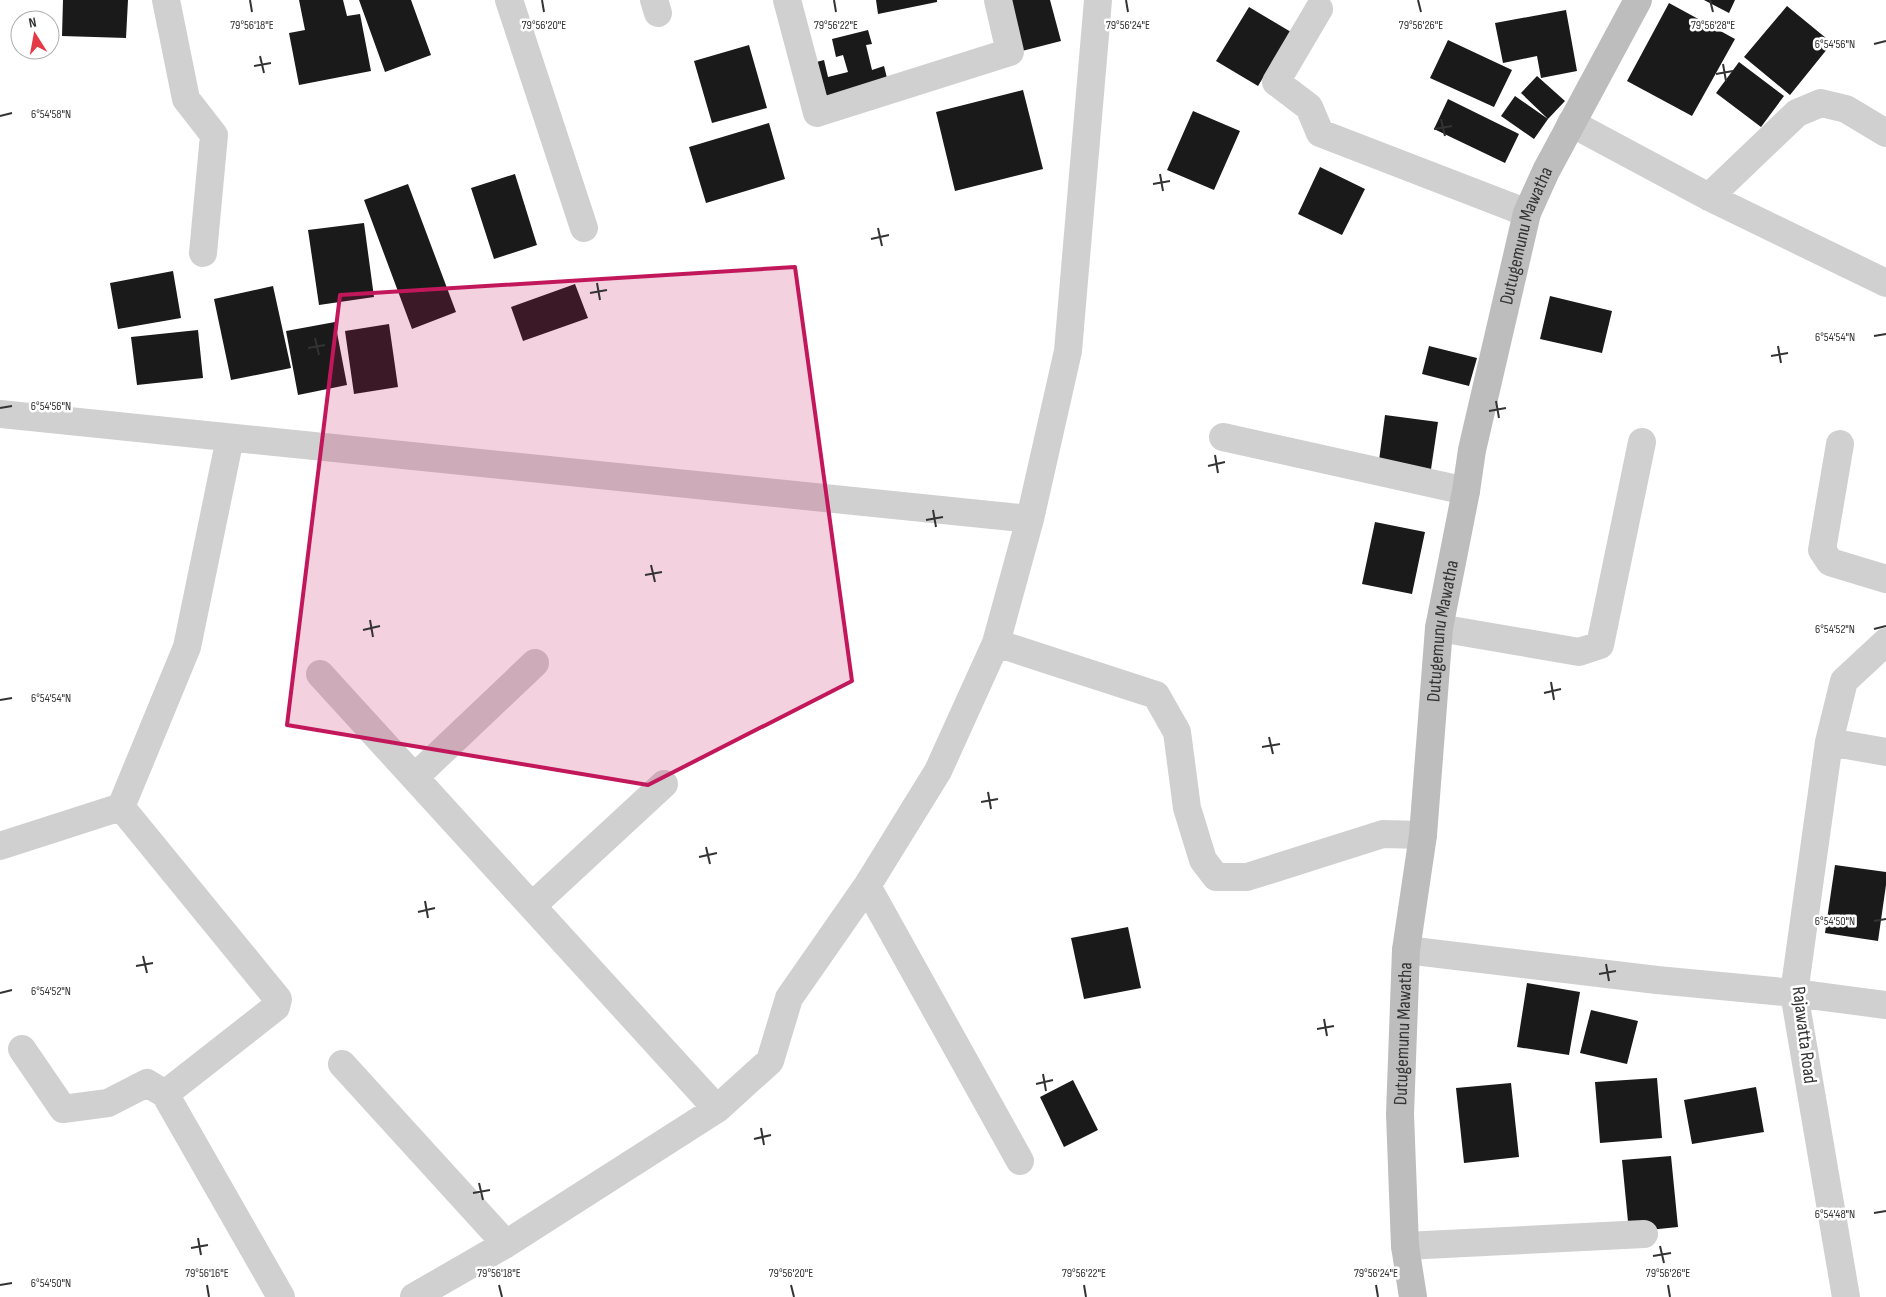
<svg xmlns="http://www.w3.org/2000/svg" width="1886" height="1297" viewBox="0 0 1886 1297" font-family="'Sofia Sans Condensed',sans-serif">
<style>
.building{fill:#1a1a1a}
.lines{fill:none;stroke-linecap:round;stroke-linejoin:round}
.street{stroke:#d0d0d0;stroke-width:28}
.secondary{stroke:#bdbdbd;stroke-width:28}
.marked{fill:#c2185b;fill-opacity:0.2;stroke:#c2185b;stroke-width:4;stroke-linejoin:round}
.ticks{fill:none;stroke:#333;stroke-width:2}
.labels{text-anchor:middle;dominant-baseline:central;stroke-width:5;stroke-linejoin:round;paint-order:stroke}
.street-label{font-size:19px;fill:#333;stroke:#fff}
.ticks-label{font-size:12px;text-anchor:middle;fill:#333;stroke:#fff;stroke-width:5;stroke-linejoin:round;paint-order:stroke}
</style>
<rect width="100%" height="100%" fill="#fff"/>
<!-- building -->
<path class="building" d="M63 0H128L126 38 62 36Z
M299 0H343L347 16 360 14 371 71 299 85 289 33 305 30Z
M359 0H411L431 55 385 72Z
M876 0H937V2L878 14Z
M1009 0H1050L1061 41 1022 51Z
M1704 0H1735L1729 13Z
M1669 3 1735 39 1692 116 1627 81Z
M1787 6 1832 43 1790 95 1744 57Z
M1249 7 1291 32 1258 86 1216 61Z
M1566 10 1577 71 1541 78 1537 56 1503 63 1495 23Z
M868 30 872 44 866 45 872 70 884 66 889 86 818 103 809 64 824 60 828 77 848 72 843 55 836 57 832 39Z
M1448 40 1512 70 1494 107 1430 78Z
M749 45 767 108 712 123 694 61Z
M1739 62 1784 96 1761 127 1716 93Z
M1537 76 1565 101 1548 119 1521 93Z
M1023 90 1043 169 955 191 936 112Z
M1515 96 1548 119 1534 139 1501 116Z
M1448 99 1519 134 1505 163 1434 129Z
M1193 111 1240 131 1214 190 1167 170Z
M769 123 785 179 706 203 689 147Z
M1320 167 1365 189 1342 235 1298 214Z
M515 174 537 245 494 259 471 188Z
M408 184 456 312 412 329 364 200Z
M364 223 374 297 319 305 308 230Z
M173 271 181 318 118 329 110 283Z
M575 284 588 318 523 341 511 307Z
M273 286 291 368 231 380 214 299Z
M1550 296 1612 311 1602 353 1540 339Z
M335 322 347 385 298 395 286 331Z
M389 324 398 387 354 394 345 331Z
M198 330 203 378 137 385 131 337Z
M1429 346 1477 358 1469 386 1422 374Z
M1385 415 1438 422 1430 476 1378 468Z
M1375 522 1425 532 1412 594 1362 584Z
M1835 865 1886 872V885L1878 941 1825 933Z
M1128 927 1141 988 1084 999 1071 938Z
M1527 983 1580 992 1569 1055 1517 1047Z
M1591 1010 1638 1021 1627 1064 1580 1053Z
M1657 1078 1662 1138 1600 1143 1595 1082Z
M1073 1080 1098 1130 1064 1147 1040 1097Z
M1511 1083 1519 1157 1464 1163 1456 1088Z
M1756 1087 1764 1132 1692 1144 1684 1100Z
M1671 1156 1678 1227 1629 1232 1622 1160Z"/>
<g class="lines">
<!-- street -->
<path class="street" d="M166 0 186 99 214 135 203 253
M509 0 584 228
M654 0 658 13
M787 0 817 113 1010 52 998 0
M1319 9 1276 82 1309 107 1320 133 1527 213
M1571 123 1709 197 1886 283
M1709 197 1797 113 1821 103 1846 109 1886 133
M0 414 1030 519
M1223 437 1466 491
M1840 444 1822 550 1830 562 1886 579
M1439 628 1579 652 1600 645 1642 442
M996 643 1156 695 1177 732 1187 808 1203 860 1216 877H1247L1383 834 1423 835
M320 674 717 1109
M1829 742 1886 752
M415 777 535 663
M121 807 278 999 276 1007 165 1094
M0 846 121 807 187 647 230 438
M867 886 1020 1161
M532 906 664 784
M1406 950 1657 980 1794 993 1886 1005
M22 1049 63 1109 108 1103 147 1083 165 1094 281 1297
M342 1064 506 1244
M1405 1246 1644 1234
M414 1297 506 1244 717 1109 770 1061 789 998 867 886 938 771 996 643 1030 519 1068 351 1098 0
M1846 1297 1794 993 1829 742 1844 681 1886 642"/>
<!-- secondary -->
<path class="secondary" id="s1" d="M1413 1297 1405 1246 1400 1114 1406 950 1423 835 1439 628 1466 491 1472 450 1527 213 1546 171 1638 0"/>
</g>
<!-- marked area -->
<path class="marked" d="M795 267 852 681 648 785 287 725 340 295Z"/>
<!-- ticks -->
<path class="ticks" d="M250 0 252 12M542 0 544 12M834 0 836 12M1126 0 1128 12M1418 0 1421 12M1710 0 1713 12M1874 44 1886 41M260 56 264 73M1723 64 1726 81M254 66 271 63M1716 74 1733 71M0 116 12 113M1441 119 1445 136M1434 129 1452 126M1160 174 1163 191M1153 184 1170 181M878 228 882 246M871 239 889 235M597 283 600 300M590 293 607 290M1874 336 1886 334M315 338 319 355M1778 346 1781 363M308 348 325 345M1771 356 1788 353M1496 401 1499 418M0 408 12 406M1489 411 1506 408M1215 455 1218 473M1208 466 1225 462M933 510 936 527M926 520 943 517M651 565 655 582M645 575 662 572M370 620 373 637M1874 629 1886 626M363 630 380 626M1551 682 1554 700M1544 693 1561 689M0 700 12 698M1269 737 1273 754M1262 747 1280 744M988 792 991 809M981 802 998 799M706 847 710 864M699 857 717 853M425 901 428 918M418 912 435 908M1874 921 1886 919M143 956 147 973M1606 964 1609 981M136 966 153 963M1599 974 1616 971M0 993 12 990M1324 1019 1327 1036M1317 1029 1334 1026M1043 1074 1046 1091M1036 1084 1053 1080M761 1128 764 1145M754 1139 771 1135M479 1183 483 1200M473 1193 490 1190M1874 1213 1886 1211M198 1238 201 1255M1660 1246 1664 1263M191 1248 208 1245M1653 1256 1671 1253M0 1285 12 1283M207 1285 209 1297M499 1285 502 1297M791 1285 794 1297M1084 1285 1086 1297M1376 1285 1378 1297M1668 1285 1670 1297"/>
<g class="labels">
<!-- street labels -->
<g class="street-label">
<text stroke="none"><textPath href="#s1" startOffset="1074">Dutugemunu Mawatha</textPath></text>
<text stroke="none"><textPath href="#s1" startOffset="669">Dutugemunu Mawatha</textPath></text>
<text stroke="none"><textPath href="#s1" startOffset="264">Dutugemunu Mawatha</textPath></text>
<text transform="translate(1804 1035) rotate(83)">Rajawatta Road</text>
</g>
</g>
<g class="ticks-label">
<text x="252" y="29">79°56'18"E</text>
<text x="544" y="29">79°56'20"E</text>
<text x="836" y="29">79°56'22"E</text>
<text x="1128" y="29">79°56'24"E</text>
<text x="1421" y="29">79°56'26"E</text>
<text x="1713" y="29">79°56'28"E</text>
<text x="1835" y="48">6°54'56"N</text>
<text x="51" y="118">6°54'58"N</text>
<text x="1835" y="341">6°54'54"N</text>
<text x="51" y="410">6°54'56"N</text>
<text x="1835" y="633">6°54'52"N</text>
<text x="51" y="702">6°54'54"N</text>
<text x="1835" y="925">6°54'50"N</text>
<text x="51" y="995">6°54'52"N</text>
<text x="1835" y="1218">6°54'48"N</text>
<text x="207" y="1277">79°56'16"E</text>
<text x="499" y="1277">79°56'18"E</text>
<text x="791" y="1277">79°56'20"E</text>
<text x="1084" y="1277">79°56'22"E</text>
<text x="1376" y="1277">79°56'24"E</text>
<text x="1668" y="1277">79°56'26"E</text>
<text x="51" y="1287">6°54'50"N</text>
</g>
<!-- north arrow -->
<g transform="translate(35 35) rotate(349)"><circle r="24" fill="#ffffff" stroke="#adadad"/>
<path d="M0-4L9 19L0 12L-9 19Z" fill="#e63946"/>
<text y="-8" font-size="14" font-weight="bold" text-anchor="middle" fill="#333333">N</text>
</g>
</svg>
